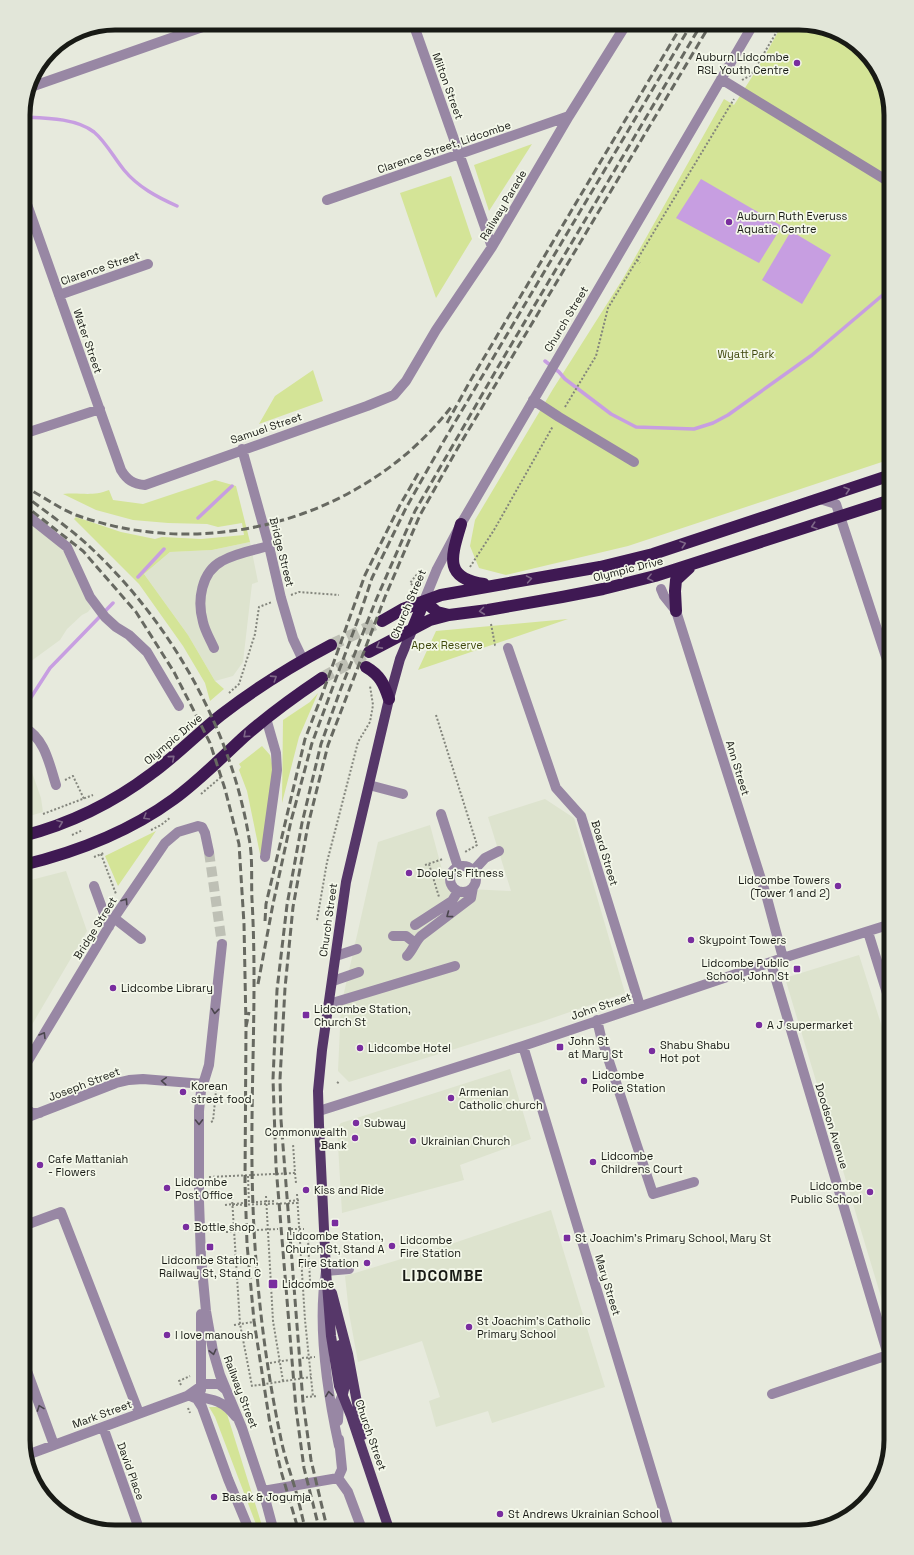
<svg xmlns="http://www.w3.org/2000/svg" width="914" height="1555" viewBox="0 0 914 1555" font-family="'Space Grotesk',sans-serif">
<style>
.built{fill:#dde3ce}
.green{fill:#d4e497}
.water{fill:#c79ee1}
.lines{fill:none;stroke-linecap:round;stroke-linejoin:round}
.stream{stroke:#c79ee1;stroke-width:3.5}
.minor-tunnel{stroke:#bec0b5;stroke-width:10;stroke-dasharray:10 5;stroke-linecap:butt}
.highway-tunnel{stroke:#bec0b5;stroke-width:12;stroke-dasharray:12 6;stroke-linecap:butt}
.path{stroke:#83857c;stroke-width:2;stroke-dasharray:2 2;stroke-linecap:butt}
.minor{stroke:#9887a4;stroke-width:10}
.major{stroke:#563769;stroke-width:10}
.highway{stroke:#3f1953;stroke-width:12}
.rail{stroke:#676961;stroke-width:3;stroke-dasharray:8 4;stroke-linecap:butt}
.oneway{stroke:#7e6788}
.oneway2{stroke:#4b464e}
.poi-dot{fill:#792d9f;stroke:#f4f8ea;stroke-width:1.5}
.labels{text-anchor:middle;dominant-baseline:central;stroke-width:3.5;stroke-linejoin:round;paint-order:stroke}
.poi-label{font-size:11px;fill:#181a15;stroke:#f4f8ea;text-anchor:start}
.street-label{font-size:11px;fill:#181a15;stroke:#f4f8ea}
.park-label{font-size:11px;fill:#3e470b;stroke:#f4f8ea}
.district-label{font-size:15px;font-weight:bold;letter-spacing:1px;fill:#181a15;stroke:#f4f8ea}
.rim{fill:none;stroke:#181a15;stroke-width:5}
</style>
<rect width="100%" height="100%" fill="#e7eadd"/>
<!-- built -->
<path class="built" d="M23 519 57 544 67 555 80 587 91 608 88 612 82 615 67 629 60 640 23 667Z
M250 542 258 582 252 584 243 662 233 676 215 681 188 635 144 574 170 552 212 550Z
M23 752 27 758 41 798 43 812 23 818Z
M545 799 574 818 625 993 538 1023 349 1082 338 1071 341 1006 378 842 430 825 447 888 511 891 488 817Z
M66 871 87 931 23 1040V882Z
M859 955 891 1055V1330L785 978Z
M510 1069 531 1139 460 1165 464 1180 342 1213 337 1128 341 1123Z
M551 1210 605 1387 492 1423 488 1411 436 1427 429 1401 440 1397 422 1341 358 1362 349 1313 345 1276 451 1244Z"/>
<!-- green -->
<path class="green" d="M783 23H805L850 39 882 75 891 115V459L628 546 506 575 479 568 470 546 475 520 553 389 624 277 724 99 734 105 759 66Z
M532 144 489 211 474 165Z
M451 176 472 239 436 298 400 193Z
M313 370 323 401 259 424 275 396Z
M215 480 236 486 250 542 212 550 170 552 144 574 188 635 215 681 224 689 210 701 205 683 183 646 139 584 74 519 76 517 121 532 155 539 162 537 201 539 244 535 242 523 218 527 207 524 168 523 133 520 96 510 63 494C81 492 91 497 109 490L113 500 143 504Z
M568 619 418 670 436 631Z
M318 693 299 737 282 803 283 720 310 702Z
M262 746 270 755 273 768 263 855 260 854 247 791 239 770 241 767 239 764Z
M156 831 118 886 105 856Z
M209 1407H219L227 1414 264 1532H259L215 1417Z"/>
<!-- water -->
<path class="water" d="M701 179 782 226 759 263 676 218Z
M791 231 831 255 802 304 762 280Z"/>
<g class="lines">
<!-- stream -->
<path class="stream" d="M23 117C45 118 76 118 94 132 106 142 114 158 124 170 138 187 157 197 177 206
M545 361 559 372 565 379 611 414 636 427 694 429 713 423 728 415 812 355 891 288
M198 518 232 486
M138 577 164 549
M28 702 50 668 113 603"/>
<!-- minor-tunnel -->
<path class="minor-tunnel" d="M209 852 222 944"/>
<!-- highway-tunnel -->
<path class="highway-tunnel" d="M331 645 382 621
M322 678 369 652"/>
<!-- path -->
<path class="path" d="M742 80 751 75 782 23
M637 260 640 263
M565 407 596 356 608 308 734 99
M470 567 494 530 553 426
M418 573 422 574 416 588 410 583Z
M291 595 299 592 339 595
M491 624 495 645 497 646
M229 693 239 684 255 634 259 607 272 602
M436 715 477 845 465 852
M65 780 73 776 84 799
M201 794 221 777
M43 814 93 795
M151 830 161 825 171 817
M72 835 83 830
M101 854 116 894
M94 857 104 853
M429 864 439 897
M425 865 443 859
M317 920 327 862 358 742 370 722 373 705 370 686
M337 1082 340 1084
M211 1122 213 1121 216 1091 214 1088
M295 1173 296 1183
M248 1176 249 1204
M209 1177 295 1173 293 1144
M297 1194 305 1320 313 1397
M266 1196 273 1321 283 1381
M232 1198 240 1324 252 1386 311 1377
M289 1201 301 1200
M256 1202 276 1201
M225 1205 243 1203
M232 1205 297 1203
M291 1229H304
M257 1230 278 1229
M226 1232 245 1231
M303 1283H308L310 1281 308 1238H310
M234 1325 253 1322
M302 1358 315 1357
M270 1363 289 1360
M181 1385 179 1381 190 1376
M306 1397 318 1396
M188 1408 190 1413"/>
<!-- minor -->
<path class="minor" d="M413 23 492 247
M721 79 891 183
M28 88 214 23
M23 193 121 470C127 480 133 484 145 485L367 406 394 395 406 381 436 330 492 247 569 116 627 23
M327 200 569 116
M59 295 148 264
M533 400 559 417 634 462
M23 434 100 409
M242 449 269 546 281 598 293 639 303 660
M820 499 836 504 891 672
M23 512 67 547 90 597 105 617 116 627 129 635 147 652 179 706
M661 589 664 596 676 611 767 898 783 958
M424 601 437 569 461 524 754 23
M214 648C210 639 205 631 203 622 197 601 201 572 222 561 236 553 254 550 269 546
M508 648 556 788 581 816 640 1006
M23 727C45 738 49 763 56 785
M369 785 403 794
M441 814 458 867
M265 857 277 770 276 753 266 718
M450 879a13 13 0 1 1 26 0a13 13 0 1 1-26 0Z
M473 871 485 858 499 851
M94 886 109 927
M114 918 141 939
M415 925 452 901 458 891
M868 932 891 1006
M393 936H406L415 943
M222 944 209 1065 201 1091 199 1111V1201L201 1258 206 1311 213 1351 220 1375 242 1428 263 1491 274 1532
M336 956 357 949
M407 956C413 950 415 942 421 936L471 898 473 887
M771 963 891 1365
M333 981 359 972
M329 1004 455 966
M597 1020 601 1037 653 1194 694 1182
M523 1046 670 1532
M23 1069 114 918 165 843 178 832 198 826 202 827 205 833 209 852
M23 1107 32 1113H40
M319 1111 523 1046 783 958 891 924
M23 1119 116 1083 129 1080 143 1079 203 1084
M23 1226 61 1212 139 1413
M23 1360 54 1445
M201 1390V1314
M772 1394 888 1355
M190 1396 197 1399 202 1407 228 1479 250 1532
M193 1396C212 1399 223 1400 236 1417
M338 1421 339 1403 343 1394
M103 1427 137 1523
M339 1446C327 1391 317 1326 326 1271L349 1269
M27 1455 187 1396 204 1384H219L226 1390
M30 1472 34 1482
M338 1478 342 1469 339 1439
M338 1478 348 1492 363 1532
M263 1491 338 1478"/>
<!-- major -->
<path class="major" d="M332 1293 348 1354 363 1435
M340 1345 346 1381 343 1394
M390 1532 351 1416 339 1386 331 1336 326 1271 319 1125 318 1091 322 1050 346 882 389 699 400 659 413 628"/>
<!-- highway -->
<path class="highway" d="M461 524C452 555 442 578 484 584
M424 601 437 612 449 615
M676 611 675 591 676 580 689 568
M382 621 403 609 441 595 600 567 653 554 891 475
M413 628 424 601
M369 652 430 620 449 615 488 610 562 597 603 589 655 576 891 500
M366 667C380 675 384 684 389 699
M23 836C69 824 114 802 151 774 176 756 197 734 221 715 256 688 293 665 331 645
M23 865C77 852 129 832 174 799 200 780 222 757 245 736 269 715 295 696 322 678"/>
<!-- rail -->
<path class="rail" d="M447 423 469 383 683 23
M23 486C41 495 58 508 76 515 209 563 366 518 452 406
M23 494C44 511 70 528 90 547 171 623 231 728 249 838 253 858 251 880 252 900 257 988 251 1077 252 1165 253 1258 262 1349 281 1439 285 1460 293 1479 298 1499 301 1510 303 1521 306 1532
M23 504 83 551 136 612 174 672 195 713 210 743 225 789 239 844 244 924 246 1027 245 1183 247 1244 254 1321 270 1424 281 1471 299 1532
M265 921 266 904 305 739 322 695 365 575 400 505 419 472
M258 984 273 904 291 821 312 743 360 614 372 578 406 508 442 444 692 23
M246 1027 249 1012
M320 1532 304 1468 296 1409 276 1166 273 1079 277 990 287 905 302 823 321 744 340 691 376 600 415 511 498 367 702 23
M328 1532 311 1460 303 1402 281 1120 280 1079 285 988 293 907 308 825 328 745 385 597 420 515 456 451 711 23"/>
</g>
<!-- one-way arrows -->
<defs><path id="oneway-chevron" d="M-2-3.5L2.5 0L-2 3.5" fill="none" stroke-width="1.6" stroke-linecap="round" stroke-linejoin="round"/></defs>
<g class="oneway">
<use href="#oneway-chevron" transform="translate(847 490) rotate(-18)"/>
<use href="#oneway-chevron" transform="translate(814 526) rotate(162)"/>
<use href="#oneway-chevron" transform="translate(683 544) rotate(-18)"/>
<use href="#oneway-chevron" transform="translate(650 578) rotate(166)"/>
<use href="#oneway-chevron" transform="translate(529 579) rotate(-10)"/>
<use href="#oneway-chevron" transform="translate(482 611) rotate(173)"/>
<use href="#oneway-chevron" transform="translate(379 646) rotate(152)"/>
<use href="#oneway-chevron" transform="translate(274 678) rotate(-33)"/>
<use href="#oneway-chevron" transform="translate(246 735) rotate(138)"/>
<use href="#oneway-chevron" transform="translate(172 758) rotate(-41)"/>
<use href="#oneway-chevron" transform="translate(146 817) rotate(149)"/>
<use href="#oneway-chevron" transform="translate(60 823) rotate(-21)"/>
</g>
<g class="oneway2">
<use href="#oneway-chevron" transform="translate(125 901) rotate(-57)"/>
<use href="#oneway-chevron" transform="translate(449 915) rotate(143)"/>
<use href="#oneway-chevron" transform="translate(215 1011) rotate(96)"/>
<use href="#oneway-chevron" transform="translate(43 1035) rotate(-59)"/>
<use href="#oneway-chevron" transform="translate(164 1081) rotate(-176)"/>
<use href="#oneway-chevron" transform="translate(199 1122) rotate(89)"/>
<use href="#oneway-chevron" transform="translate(213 1352) rotate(77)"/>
<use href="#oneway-chevron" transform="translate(329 1394) rotate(-98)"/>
<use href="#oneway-chevron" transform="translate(40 1408) rotate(-110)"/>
</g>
<!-- markers -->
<g class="poi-dot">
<circle cx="797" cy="63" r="4"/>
<circle cx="729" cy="222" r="4"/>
<circle cx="409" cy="873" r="4"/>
<circle cx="838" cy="886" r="4"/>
<circle cx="691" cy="940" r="4"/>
<rect x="793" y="965" width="8" height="8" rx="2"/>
<circle cx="113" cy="988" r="4"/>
<rect x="302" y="1011" width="8" height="8" rx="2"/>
<circle cx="759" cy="1025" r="4"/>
<rect x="556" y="1043" width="8" height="8" rx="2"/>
<circle cx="360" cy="1048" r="4"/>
<circle cx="652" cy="1051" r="4"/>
<circle cx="584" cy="1081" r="4"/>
<circle cx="183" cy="1092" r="4"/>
<circle cx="451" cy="1098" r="4"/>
<circle cx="356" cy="1123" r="4"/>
<circle cx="355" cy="1138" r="4"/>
<circle cx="413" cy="1141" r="4"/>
<circle cx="593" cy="1162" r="4"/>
<circle cx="40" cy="1165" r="4"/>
<circle cx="167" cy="1188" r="4"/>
<circle cx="306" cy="1190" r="4"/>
<circle cx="870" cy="1192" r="4"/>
<rect x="331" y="1219" width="8" height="8" rx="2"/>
<circle cx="186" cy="1227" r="4"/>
<rect x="563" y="1234" width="8" height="8" rx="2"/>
<circle cx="392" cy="1246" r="4"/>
<rect x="206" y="1243" width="8" height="8" rx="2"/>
<circle cx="367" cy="1263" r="4"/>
<rect x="268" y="1279" width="10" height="10" rx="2"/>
<circle cx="469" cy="1327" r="4"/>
<circle cx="167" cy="1335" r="4"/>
<circle cx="214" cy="1497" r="4"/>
<circle cx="500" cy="1514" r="4"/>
</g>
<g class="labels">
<!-- poi labels -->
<g class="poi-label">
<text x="789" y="57" text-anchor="end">Auburn Lidcombe<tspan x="789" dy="13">RSL Youth Centre</tspan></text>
<text x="737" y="216">Auburn Ruth Everuss<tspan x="737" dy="13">Aquatic Centre</tspan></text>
<text x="417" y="873">Dooley's Fitness</text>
<text x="830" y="880" text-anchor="end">Lidcombe Towers<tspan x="830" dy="13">(Tower 1 and 2)</tspan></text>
<text x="699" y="940">Skypoint Towers</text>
<text x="789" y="963" text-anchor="end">Lidcombe Public<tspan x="789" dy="13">School, John St</tspan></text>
<text x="121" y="988">Lidcombe Library</text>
<text x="314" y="1009">Lidcombe Station,<tspan x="314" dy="13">Church St</tspan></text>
<text x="767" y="1025">A J supermarket</text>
<text x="568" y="1041">John St<tspan x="568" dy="13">at Mary St</tspan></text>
<text x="660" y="1045">Shabu Shabu<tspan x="660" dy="13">Hot pot</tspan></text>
<text x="368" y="1048">Lidcombe Hotel</text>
<text x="592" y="1075">Lidcombe<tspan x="592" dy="13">Police Station</tspan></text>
<text x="191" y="1086">Korean<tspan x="191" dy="13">street food</tspan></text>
<text x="459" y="1092">Armenian<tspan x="459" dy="13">Catholic church</tspan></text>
<text x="364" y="1123">Subway</text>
<text x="347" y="1132" text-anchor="end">Commonwealth<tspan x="347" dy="13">Bank</tspan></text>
<text x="421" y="1141">Ukrainian Church</text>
<text x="601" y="1156">Lidcombe<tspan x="601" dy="13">Childrens Court</tspan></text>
<text x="48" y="1159">Cafe Mattaniah<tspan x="48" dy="13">- Flowers</tspan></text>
<text x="175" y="1182">Lidcombe<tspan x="175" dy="13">Post Office</tspan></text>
<text x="862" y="1186" text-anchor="end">Lidcombe<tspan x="862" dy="13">Public School</tspan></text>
<text x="314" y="1190">Kiss and Ride</text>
<text x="194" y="1227">Bottle shop</text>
<text x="335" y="1236" text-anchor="middle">Lidcombe Station,<tspan x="335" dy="13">Church St, Stand A</tspan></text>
<text x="575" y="1238">St Joachim's Primary School, Mary St</text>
<text x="400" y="1240">Lidcombe<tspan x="400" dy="13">Fire Station</tspan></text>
<text x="210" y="1260" text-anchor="middle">Lidcombe Station,<tspan x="210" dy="13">Railway St, Stand C</tspan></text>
<text x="359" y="1263" text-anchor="end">Fire Station</text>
<text x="282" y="1284">Lidcombe</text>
<text x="477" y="1321">St Joachim's Catholic<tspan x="477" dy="13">Primary School</tspan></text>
<text x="175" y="1335">I love manoush</text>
<text x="222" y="1497">Basak &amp; Jogumja</text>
<text x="508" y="1514">St Andrews Ukrainian School</text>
</g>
<!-- street labels -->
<g class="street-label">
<text transform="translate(448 86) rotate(70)">Milton Street</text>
<text transform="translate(444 147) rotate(-19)">Clarence Street, Lidcombe</text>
<text transform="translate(503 205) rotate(-59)">Railway Parade</text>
<text transform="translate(100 268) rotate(-19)">Clarence Street</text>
<text transform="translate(566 319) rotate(-59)">Church Street</text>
<text transform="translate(88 341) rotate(71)">Water Street</text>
<text transform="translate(266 428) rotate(-19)">Samuel Street</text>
<text transform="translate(282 552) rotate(76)">Bridge Street</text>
<text transform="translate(628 569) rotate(-14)">Olympic Drive</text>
<text transform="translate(408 604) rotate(-67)">Church Street</text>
<text transform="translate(173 739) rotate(-40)">Olympic Drive</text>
<text transform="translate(738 768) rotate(73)">Ann Street</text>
<text transform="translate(605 853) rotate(73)">Board Street</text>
<text transform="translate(328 920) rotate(-82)">Church Street</text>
<text transform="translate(95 928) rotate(-58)">Bridge Street</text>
<text transform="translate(601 1006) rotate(-19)">John Street</text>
<text transform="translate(84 1084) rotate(-21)">Joseph Street</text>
<text transform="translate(832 1126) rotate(73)">Doodson Avenue</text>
<text transform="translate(608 1285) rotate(73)">Mary Street</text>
<text transform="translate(241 1392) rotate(69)">Railway Street</text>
<text transform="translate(102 1414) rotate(-20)">Mark Street</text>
<text transform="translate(371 1435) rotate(71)">Church Street</text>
<text transform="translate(131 1471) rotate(70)">David Place</text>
</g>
<!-- park labels -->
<g class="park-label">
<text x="746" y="354">Wyatt Park</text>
<text x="447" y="645">Apex Reserve</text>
</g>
<!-- district labels -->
<g class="district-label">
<text x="443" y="1275">LIDCOMBE</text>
</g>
</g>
<!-- crop -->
<path d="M0 0H914V1555H0ZM115 30H799A85 85 0 0 1 884 115V1440A85 85 0 0 1 799 1525H115A85 85 0 0 1 30 1440V115A85 85 0 0 1 115 30Z" fill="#e2e6d9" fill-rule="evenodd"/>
<path class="rim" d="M115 30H799A85 85 0 0 1 884 115V1440A85 85 0 0 1 799 1525H115A85 85 0 0 1 30 1440V115A85 85 0 0 1 115 30Z"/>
</svg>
